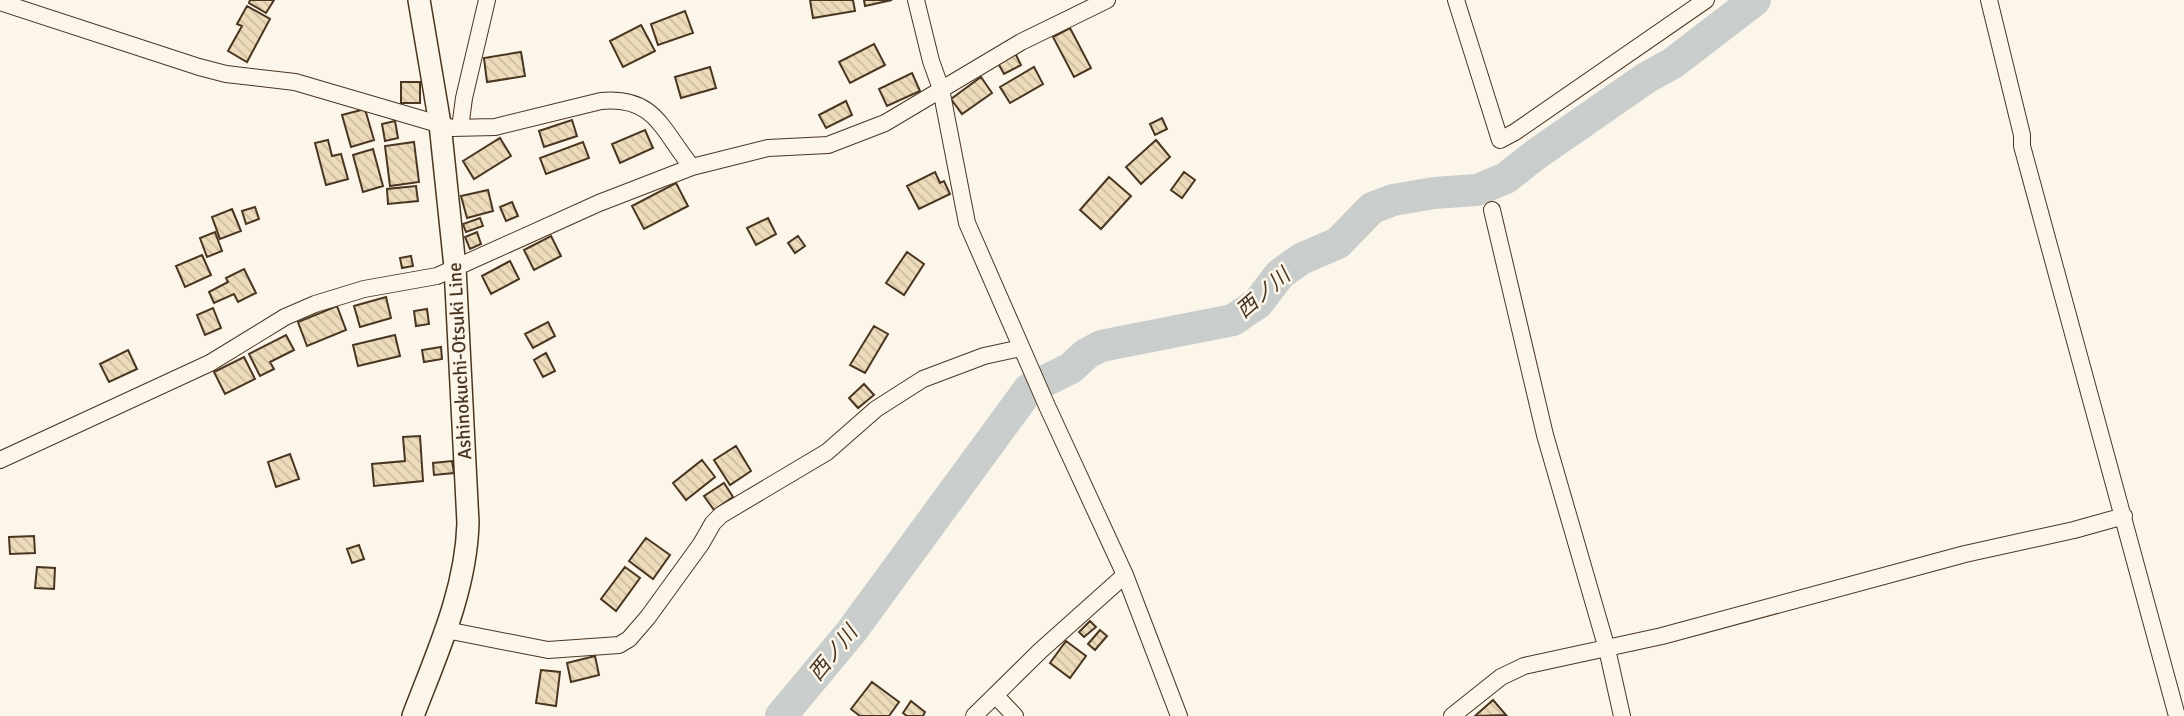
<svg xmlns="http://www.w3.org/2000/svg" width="2184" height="716" viewBox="0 0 2184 716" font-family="Signika,'Noto Sans JP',sans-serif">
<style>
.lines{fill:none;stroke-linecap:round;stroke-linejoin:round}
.river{stroke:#c9cecd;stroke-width:32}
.building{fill:url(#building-back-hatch);stroke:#4a3520;stroke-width:2}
.minor-casing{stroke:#4a3520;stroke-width:18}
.secondary-casing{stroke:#4a3520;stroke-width:24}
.minor{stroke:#fbf6e9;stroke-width:16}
.secondary{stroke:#fbf6e9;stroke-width:21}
.labels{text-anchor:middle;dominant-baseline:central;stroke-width:5;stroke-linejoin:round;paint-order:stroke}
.street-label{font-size:19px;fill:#4a3520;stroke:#fbf6e9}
.water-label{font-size:21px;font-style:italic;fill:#4a3520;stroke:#fbf6e9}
</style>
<defs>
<pattern id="building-back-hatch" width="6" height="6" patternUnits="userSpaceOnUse" patternTransform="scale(1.75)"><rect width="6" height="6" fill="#ecdcbc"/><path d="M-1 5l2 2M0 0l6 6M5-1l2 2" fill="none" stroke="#ccbda1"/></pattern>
</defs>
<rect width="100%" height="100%" fill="#fbf6e9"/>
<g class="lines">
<!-- river -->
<path class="river" d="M781 716 851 632 1029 389 1071 368 1086 354 1101 346 1233 320 1258 303 1280 274 1301 259 1338 243 1372 208 1393 200 1434 193 1477 190 1506 178 1535 155 1646 78 1673 63 1755 0"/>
</g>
<!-- building -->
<path class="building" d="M250 0H274L266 13 249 3Z
M810 0H853L855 11 813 18Z
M864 0H892L865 6Z
M247 6 270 19 247 62 228 51 242 26 237 24Z
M685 11 693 33 658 45 651 24Z
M641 25 655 51 623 67 610 41Z
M1070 28 1091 68 1074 77 1053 37Z
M874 44 885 65 850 83 839 62Z
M521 52 525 76 487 82 484 58Z
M1015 53 1021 65 1004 74 998 63Z
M710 67 716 88 681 98 675 77Z
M1034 67 1043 84 1010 103 1000 87Z
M912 73 920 91 887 106 879 89Z
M981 77 992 93 962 114 951 99Z
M401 82H420V103H401Z
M846 101 852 115 826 128 819 115Z
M365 109 374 140 351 147 342 115Z
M1162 118 1167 129 1155 135 1150 124Z
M572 120 577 136 544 147 539 131Z
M395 121 398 138 385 141 382 124Z
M645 130 653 148 620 163 612 144Z
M500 138 511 156 474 179 463 161Z
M328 140 332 156 341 154 348 179 326 185 315 143Z
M1156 140 1170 157 1141 184 1126 167Z
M414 142 419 182 390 186 385 146Z
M583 142 589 158 546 174 540 158Z
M373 149 383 186 363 192 353 155Z
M935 172 940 183 944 181 950 194 919 209 907 186Z
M1184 172 1195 180 1182 198 1171 190Z
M1109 177 1131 196 1101 229 1080 210Z
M676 183 688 206 644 229 632 206Z
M416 186 418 201 388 204 387 189Z
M488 190 493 211 467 218 461 196Z
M512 202 518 216 506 221 500 207Z
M255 207 259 219 246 224 242 211Z
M232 209 241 231 220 239 212 217Z
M480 218 483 226 466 232 463 224Z
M768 218 776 234 756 245 747 228Z
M215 232 222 251 207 257 200 238Z
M477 232 481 244 470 249 465 237Z
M551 236 561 256 534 270 524 250Z
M798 236 805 246 795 253 788 243Z
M907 252 924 264 904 295 886 283Z
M202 255 211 275 185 287 176 266Z
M411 256 413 266 402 268 400 258Z
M510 261 519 279 491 294 482 276Z
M244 269 256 293 238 302 234 294 214 303 209 292 228 282 226 278Z
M386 297 391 318 360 327 354 306Z
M337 306 346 330 307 346 298 322Z
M213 308 221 328 205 335 197 315Z
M427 309 429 324 416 326 414 311Z
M548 322 555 336 533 348 525 334Z
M874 326 888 334 865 373 850 365Z
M286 335 294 350 270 362 274 369 260 376 249 354Z
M395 335 400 356 358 366 353 345Z
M441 347 442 359 424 362 422 350Z
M128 350 137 369 109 382 100 364Z
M546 353 555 371 543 377 534 360Z
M244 357 255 379 225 394 214 372Z
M864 384 874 395 858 408 849 398Z
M420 436 423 481 374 486 372 464 405 461 403 437Z
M736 446 751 471 730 485 714 460Z
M290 454 299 479 276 487 268 462Z
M702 460 715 477 686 500 673 483Z
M452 461 454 473 434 475 433 463Z
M724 483 733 497 714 510 704 496Z
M34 536 35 553 10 554 9 537Z
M646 538 670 555 653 579 629 561Z
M359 545 364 559 352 563 347 549Z
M37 567 55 568 54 589 35 588Z
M625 567 640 578 616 611 601 599Z
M1090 621 1096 627 1084 637 1079 632Z
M1100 630 1107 636 1095 650 1088 644Z
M1066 641 1086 656 1070 678 1050 663Z
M595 656 599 675 571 682 567 663Z
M541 670 560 672 556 706 536 703Z
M872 682 899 702 889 716H860L851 709Z
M1493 700 1506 715 1475 716Z
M911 701 925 712 923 716H907L903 713Z"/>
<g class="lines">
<!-- minor casing -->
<g class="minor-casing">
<path id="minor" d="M916 0 931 61 941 89 967 223 1047 406 1125 575 1179 716
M1456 0 1500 140 1515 132 1706 0
M1989 0 2022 135V146L2177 716
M0 2 199 67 226 74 295 82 452 128 495 127 601 101C656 96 662 131 692 167
M460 128 464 98 487 0
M1492 210 1545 435 1607 649 1622 716
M0 460 210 363 285 317 315 304 364 289 437 276 599 203 692 167 768 148 828 145 885 123 1021 42 1107 0
M446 630 548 650 619 645 629 639 648 617 701 544 713 523 721 515 827 452 876 409 923 379 984 356 1021 348
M995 695 1015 716
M974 716 1040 651 1125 575
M1452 716 1501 677 1524 666 1662 636 1965 554 2074 530 2124 516"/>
</g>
<!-- secondary casing -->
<g class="secondary-casing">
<path id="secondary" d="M413 716C437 653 466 591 468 523L455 267 440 124 419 0"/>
</g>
<!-- minor -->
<use href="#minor" class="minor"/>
<!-- secondary -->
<use href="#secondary" class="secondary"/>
</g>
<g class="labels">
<!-- street labels -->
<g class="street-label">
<text transform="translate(460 361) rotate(-93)">Ashinokuchi-Otsuki Line</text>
</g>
<!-- water labels -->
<g class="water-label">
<text transform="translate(1263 293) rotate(-41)">西ノ川</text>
<text transform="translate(833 653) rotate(-51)">西ノ川</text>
</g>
</g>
</svg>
